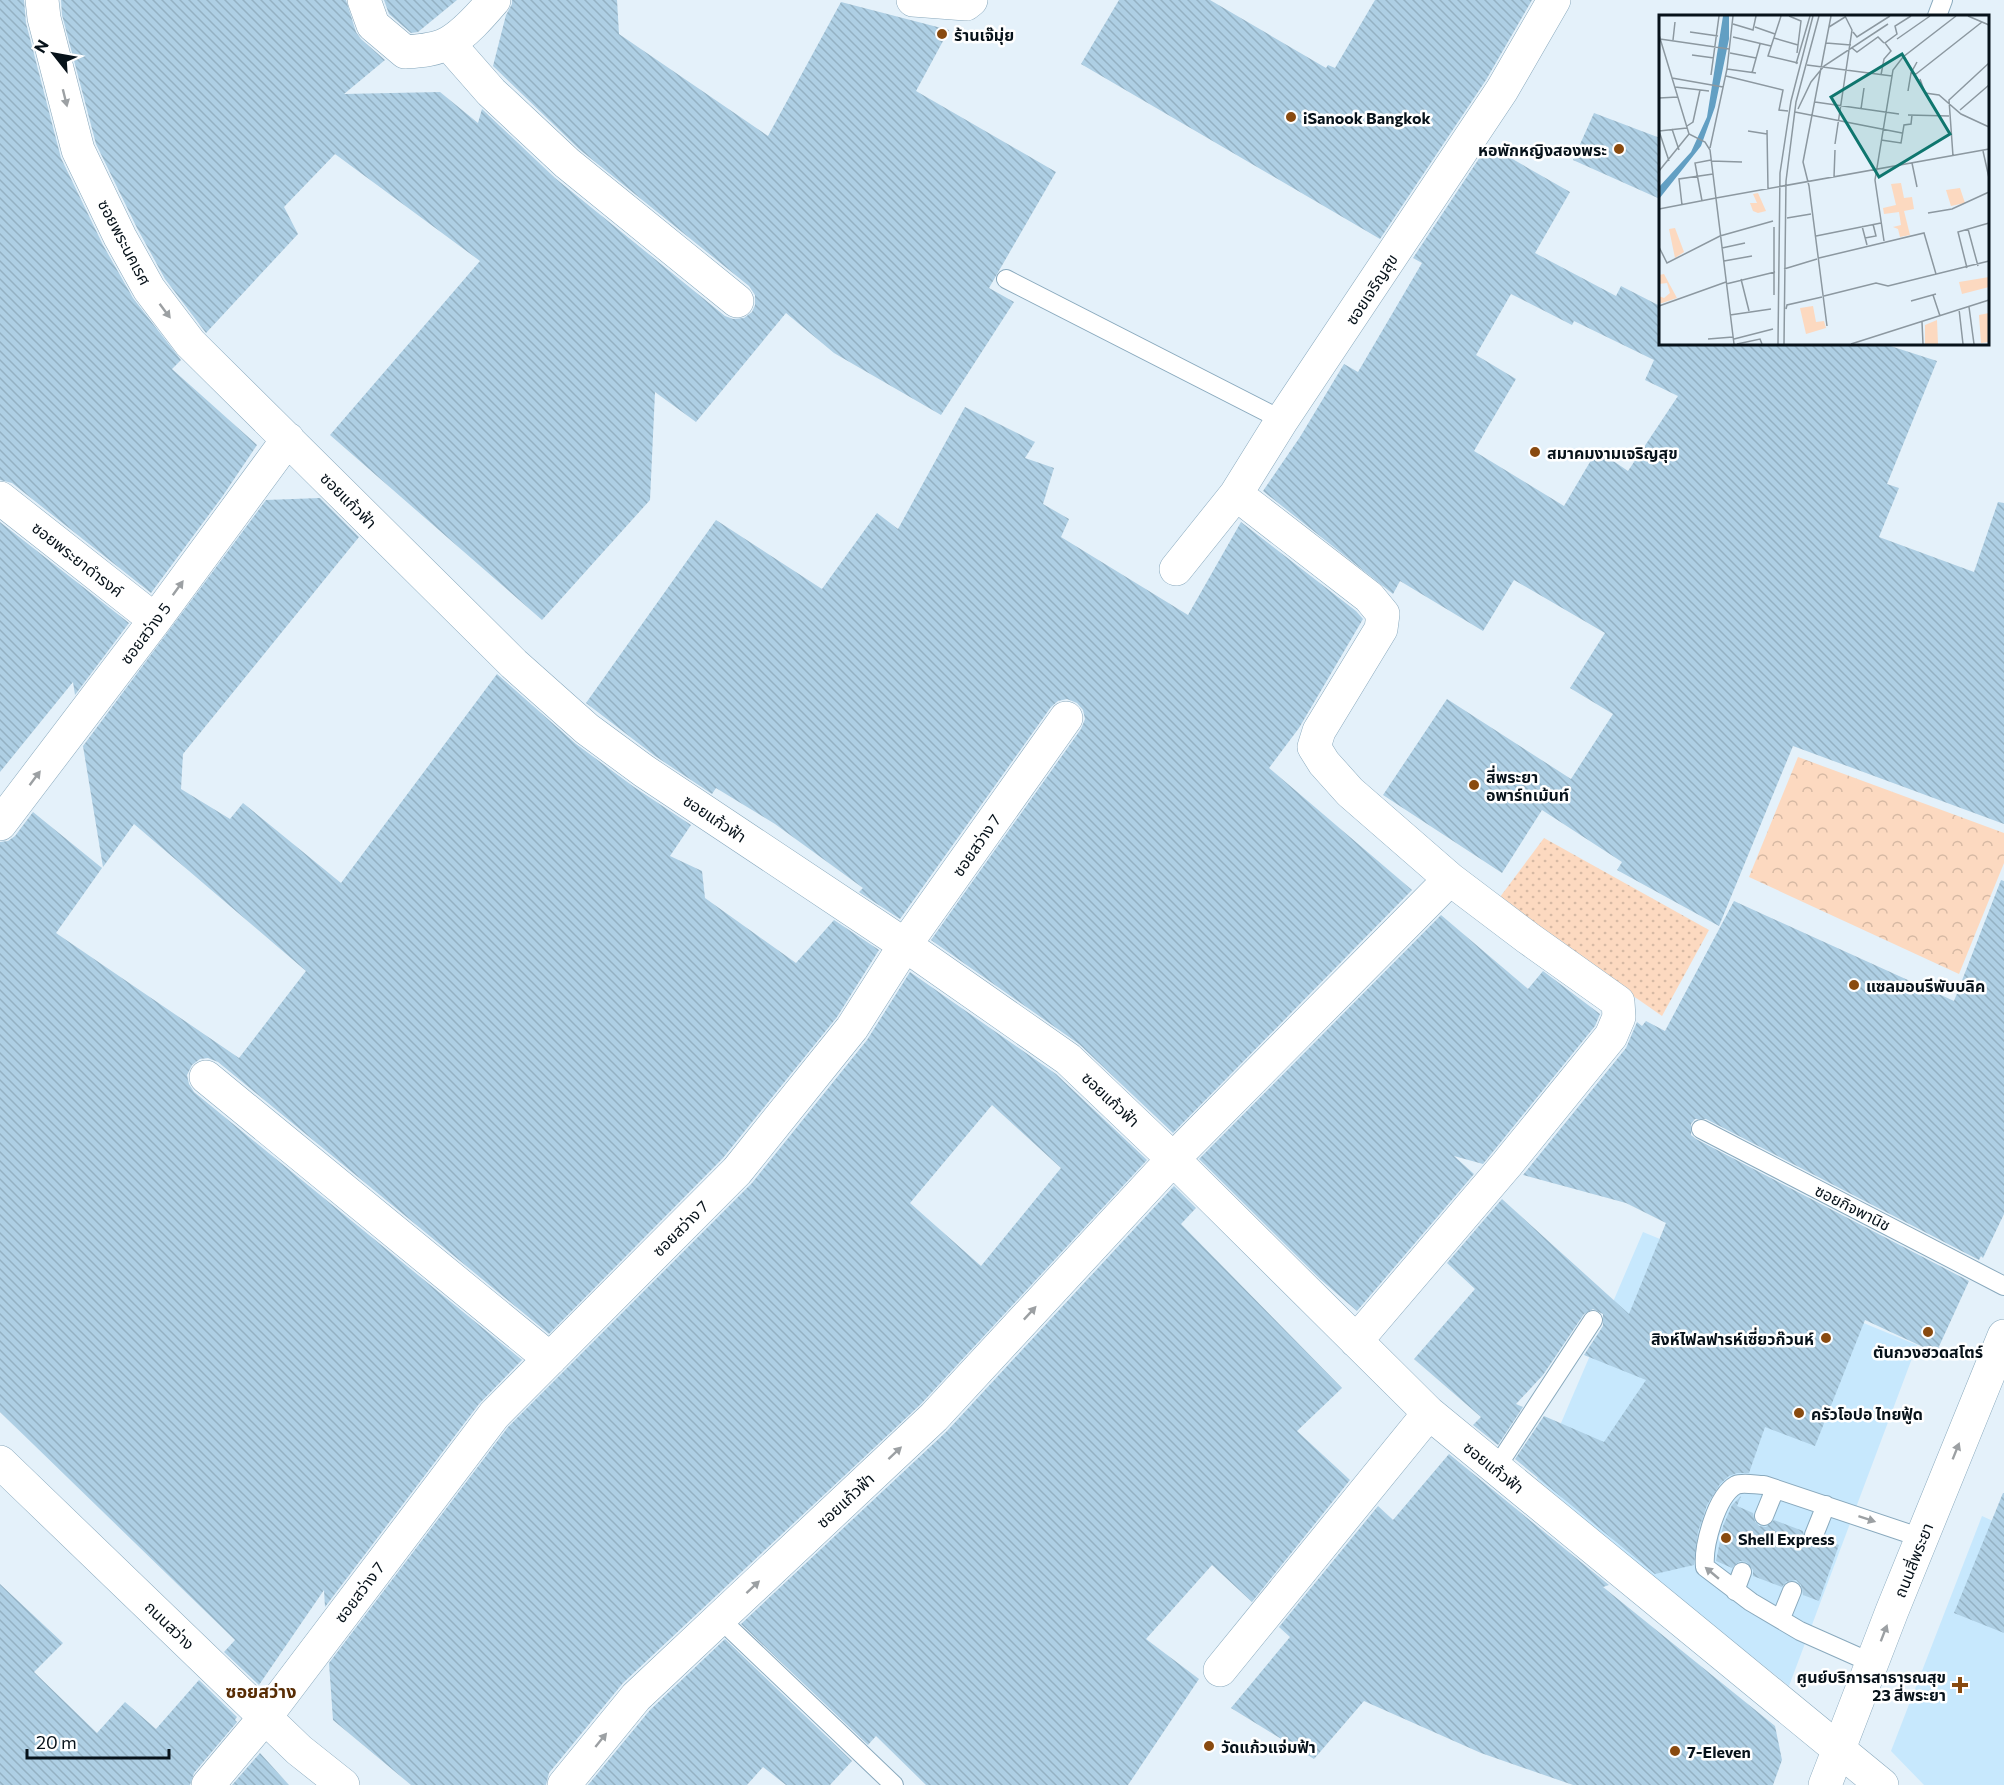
<svg xmlns="http://www.w3.org/2000/svg" width="2004" height="1785" viewBox="0 0 2004 1785" font-family="Commissioner,'Noto Sans Thai',sans-serif">
<style>
.built{fill:#c7e8fd}
.grass{fill:url(#grass-dots)}
.forest{fill:url(#forest-crowns)}
.building{fill:url(#building-back-hatch);fill-rule:evenodd}
.lines{fill:none;stroke-linecap:round;stroke-linejoin:round}
.service-casing{stroke:#89a9bd;stroke-width:20}
.minor-casing{stroke:#89a9bd;stroke-width:34}
.secondary-casing{stroke:#89a9bd;stroke-width:34}
.service{stroke:#fff;stroke-width:18}
.minor{stroke:#fff;stroke-width:33}
.secondary{stroke:#fff;stroke-width:33}
.oneway{fill:#9ca0a3}
.poi-dot{fill:#894a0f;stroke:#fff;stroke-width:2}
.labels{text-anchor:middle;dominant-baseline:central;stroke-width:5;stroke-linejoin:round;paint-order:stroke}
.poi-label{font-size:16px;font-weight:bold;fill:#07121a;stroke:#fff;text-anchor:start}
.street-label{font-size:16px;fill:#07121a;stroke:#fff}
.neighbourhood-label{font-size:18px;font-weight:bold;fill:#582d05;stroke:#fff}
.inset-road{fill:none;stroke:#8c98a0;stroke-width:1.5}
.view{fill:#0f766e;fill-opacity:0.15;stroke:#0f766e;stroke-width:3}
.inset-edge{fill:none;stroke:#07121a;stroke-width:3}
</style>
<defs>
<pattern id="grass-dots" width="8" height="8" patternUnits="userSpaceOnUse" patternTransform="scale(1.5)"><rect width="8" height="8" fill="#fcd9c0"/><path d="M2 2h.1M6 6h.1" fill="none" stroke="#d6b9a4" stroke-width="1.8" stroke-linecap="round"/></pattern>
<pattern id="forest-crowns" width="20" height="18" patternUnits="userSpaceOnUse" patternTransform="scale(1.5)"><rect width="20" height="18" fill="#fcd9c0"/><path d="M2 6a3 3 0 1 1 6 0M12 15a3 3 0 1 1 6 0" fill="none" stroke="#d6b9a4"/></pattern>
<pattern id="building-back-hatch" width="6" height="6" patternUnits="userSpaceOnUse" patternTransform="scale(1.5)"><rect width="6" height="6" fill="#aecfe4"/><path d="M-1 5l2 2M0 0l6 6M5-1l2 2" fill="none" stroke="#94b1c3"/></pattern>
</defs>
<rect width="100%" height="100%" fill="#e4f1fa"/>
<!-- built -->
<path class="built" d="M1643 1232 1917 1345 1789 1686 1677 1597 1537 1479Z
M1982 1516 2004 1526V1785H1924L1891 1751Z"/>
<!-- grass -->
<path class="grass" d="M1544 838 1709 930 1662 1016 1497 901Z"/>
<!-- forest -->
<path class="forest" d="M1798 757 2004 833V863L1959 974 1749 877Z"/>
<!-- building -->
<path class="building" d="M0 0H24L26 23 61 158 103 245 133 298 181 360 172 369 257 445 222 497 151 593 12 483 0 480Z
M61 0H346L356 32 361 39 385 60 344 94 440 92 478 123 482 109 555 178 725 316 733 319 744 318 752 312 755 305V295L749 286 579 149 493 66 506 15 512 4V0H617L619 34 768 136 841 2 949 30 916 91 1056 172 989 288 1014 302 941 415 834 353 786 313 696 422 655 392 650 500 542 620 330 435 480 261 335 154 284 207 298 234 206 333 165 279 137 228 96 144 62 15Z
M384 0H457L418 32 411 33 389 14Z
M1119 0H1210L1326 68 1328 65 1335 68 1375 0H1532L1486 80 1380 239 1081 64Z
M1594 113 1660 138V199L1573 160Z
M1488 145 1570 192 1535 253 1616 296 1621 286 1660 306V347L1662 344H1884L1937 361 1887 484 1899 488 1879 537 1974 572 1998 502 2004 503V824L1793 746 1719 926 1617 870 1622 862 1542 810 1502 873 1383 795 1447 699 1571 779 1613 714 1570 688 1605 633 1514 580 1483 631 1400 581 1393 594 1263 491 1300 437 1344 364 1358 372 1422 263 1413 258ZM1511 294 1572 325 1574 321 1654 360 1645 380 1678 396 1628 471 1597 450 1564 506 1474 451 1516 379 1476 355Z
M965 407 1035 442 1025 458 1054 468 1043 504 1069 519 1061 537 1188 615 1241 522 1356 611 1363 619 1299 728 1269 768 1412 890 1173 1133 1079 1044 931 940 1081 729 1085 719 1083 710 1077 703 1067 699 1058 701 1051 707 900 919 859 892 863 888 775 824 716 788 712 794 655 756 586 703 716 520 822 589 877 513 898 529Z
M320 498 359 537 183 754 181 789 230 819 243 803 341 883 497 674 576 744 634 787 691 825 670 856 702 871 705 898 796 963 834 920 879 950 837 1017 723 1158 549 1334 218 1062 208 1058 200 1059 192 1065 187 1075 189 1084 194 1092 522 1360 479 1404 325 1607 324 1590 259 1685 224 1652 235 1640 0 1412V842L8 841 15 836 33 812 102 868 56 933 239 1058 306 971 134 824 103 867 83 746 266 500Z
M0 522 129 623 75 695 73 682 0 772Z
M2001 880 2004 881V1214L1983 1258 1981 1256 1979 1260 1706 1119H1695L1691 1124V1135L1696 1139 1969 1281 1936 1353 1865 1320 1815 1446 1765 1427 1749 1473H1737L1729 1476 1720 1484 1707 1505 1698 1532 1694 1565 1655 1574 1515 1459 1544 1416 1604 1442 1646 1380 1584 1355 1603 1326V1314L1593 1309 1584 1314 1543 1375 1516 1404 1523 1407 1498 1445 1473 1425 1481 1417 1414 1359 1475 1289 1447 1263 1502 1199 1629 1314 1666 1223 1626 1203 1523 1175 1626 1048 1637 1022 1642 1026 1646 1021 1665 1031 1734 901 1954 1001Z
M1441 915 1528 989 1543 971 1600 1014 1595 1026 1483 1164 1454 1156 1474 1174 1357 1311 1320 1279 1199 1159Z
M910 972 1056 1074 1147 1160 921 1404 623 1683 549 1773 546 1785H411L333 1720 329 1663 508 1427 752 1183 867 1040ZM992 1105 1061 1168 981 1266 910 1203Z
M1174 1186 1196 1208 1181 1224 1342 1388 1297 1431 1350 1480 1252 1602 1212 1565 1146 1639 1199 1679 1128 1785H926L876 1736 868 1745 741 1624 947 1431Z
M1449 1454 1609 1585 1603 1587 1775 1726 1782 1760 1773 1785H1573L1481 1753 1364 1701 1314 1759 1231 1708 1290 1637 1279 1627 1378 1506 1393 1520Z
M2003 1493H2004V1633L1954 1613Z
M1741 1496 1737 1506 1753 1513 1755 1522 1759 1526 1766 1527 1774 1520 1803 1531 1805 1541 1810 1546 1820 1544 1825 1539 1839 1545 1819 1601 1803 1595 1801 1585 1796 1580 1786 1582 1782 1587 1753 1576V1570L1746 1562 1740 1561 1732 1568 1716 1561 1723 1526 1732 1505Z
M0 1584 63 1643 34 1672 97 1733 125 1702 156 1729 199 1680 237 1717 235 1720 237 1722 194 1773 190 1785H0Z
M725 1639 852 1761 830 1785H786L763 1767 747 1785H588L650 1710Z
M260 1753 289 1785H232Z"/>
<g class="lines">
<!-- service casing -->
<g class="service-casing">
<path id="service" d="M1937 16 1943 0
M1006 279 1282 420
M1701 1129 2004 1286
M1496 1468 1593 1320
M1764 1516 1775 1489
M1814 1535 1826 1505
M1735 1591 1742 1572
M719 1618 894 1785
M1781 1618 1792 1591
M1872 1663 1800 1631 1751 1602 1705 1567C1703 1546 1716 1496 1736 1485 1743 1482 1756 1485 1764 1485L1922 1538"/>
</g>
<!-- minor casing -->
<g class="minor-casing">
<path id="minor" d="M42 0 44 18 78 150 120 237 149 289 190 343 514 664 587 729 644 771 905 945 1068 1059 1173 1159 1429 1413 1882 1785
M364 0 373 25 405 52C419 51 436 50 448 43 465 34 482 14 494 0
M913 0 966 4 971 0
M448 43 491 92 567 163 737 301
M1236 494 1369 597 1383 614 1381 629 1319 731 1314 747 1324 763 1350 792 1450 879 1528 938 1618 1002 1619 1017 1611 1036 1507 1164 1356 1341
M0 498 155 620
M1176 569 1236 494 1282 420 1502 90 1554 0
M0 824 155 620 288 439
M206 1077 550 1359
M0 1462 299 1750 343 1785
M1220 1670 1429 1413
M208 1785 266 1716 494 1415 737 1171 852 1028 905 945 1066 718
M564 1785 636 1697 934 1417 1173 1159 1450 879"/>
</g>
<!-- secondary casing -->
<g class="secondary-casing">
<path id="secondary" d="M1825 1785 1892 1611 2004 1336"/>
</g>
<!-- service -->
<use href="#service" class="service"/>
<!-- minor -->
<use href="#minor" class="minor"/>
<!-- secondary -->
<use href="#secondary" class="secondary"/>
</g>
<!-- one-way arrows -->
<defs><path id="oneway-solid" d="M-6-.8H1V-3.2L6.5 0L1 3.2V.8H-6Z" transform="scale(1.5)"/></defs>
<g class="oneway">
<use href="#oneway-solid" transform="translate(65 98) rotate(76)"/>
<use href="#oneway-solid" transform="translate(165 311) rotate(53)"/>
<use href="#oneway-solid" transform="translate(178 588) rotate(-54)"/>
<use href="#oneway-solid" transform="translate(35 778) rotate(-53)"/>
<use href="#oneway-solid" transform="translate(1030 1313) rotate(-47)"/>
<use href="#oneway-solid" transform="translate(1956 1451) rotate(-68)"/>
<use href="#oneway-solid" transform="translate(895 1453) rotate(-43)"/>
<use href="#oneway-solid" transform="translate(1867 1519) rotate(18)"/>
<use href="#oneway-solid" transform="translate(1712 1573) rotate(-140)"/>
<use href="#oneway-solid" transform="translate(753 1587) rotate(-43)"/>
<use href="#oneway-solid" transform="translate(1884 1633) rotate(-69)"/>
<use href="#oneway-solid" transform="translate(601 1740) rotate(-51)"/>
</g>
<!-- markers -->
<g class="poi-dot">
<circle cx="942" cy="34" r="6"/>
<circle cx="1291" cy="117" r="6"/>
<circle cx="1619" cy="149" r="6"/>
<circle cx="1535" cy="452" r="6"/>
<circle cx="1474" cy="785" r="6"/>
<circle cx="1854" cy="985" r="6"/>
<circle cx="1928" cy="1332" r="6"/>
<circle cx="1826" cy="1338" r="6"/>
<circle cx="1799" cy="1413" r="6"/>
<circle cx="1726" cy="1538" r="6"/>
<path d="M1957 1676h6v6h6v6h-6v6h-6v-6h-6v-6h6z"/>
<circle cx="1209" cy="1746" r="6"/>
<circle cx="1675" cy="1751" r="6"/>
</g>
<g class="labels">
<!-- poi labels -->
<g class="poi-label">
<text x="954" y="34">ร้านเจ๊มุ่ย</text>
<text x="1303" y="117">iSanook Bangkok</text>
<text x="1607" y="149" text-anchor="end">หอพักหญิงสองพระ</text>
<text x="1547" y="452">สมาคมงามเจริญสุข</text>
<text x="1486" y="776">สี่พระยา<tspan x="1486" dy="18">อพาร์ทเม้นท์</tspan></text>
<text x="1866" y="985">แซลมอนรีพับบลิค</text>
<text x="1814" y="1338" text-anchor="end">สิงห์ไฟลฟารห์เซี่ยวก๊วนห์</text>
<text x="1928" y="1351" text-anchor="middle">ตันกวงฮวดสโตร์</text>
<text x="1811" y="1413">ครัวโอปอ ไทยฟู้ด</text>
<text x="1738" y="1538">Shell Express</text>
<text x="1946" y="1676" text-anchor="end">ศูนย์บริการสาธารณสุข<tspan x="1946" dy="18">23 สี่พระยา</tspan></text>
<text x="1221" y="1746">วัดแก้วแจ่มฟ้า</text>
<text x="1687" y="1751">7-Eleven</text>
</g>
<!-- street labels -->
<g class="street-label">
<text transform="translate(125 242) rotate(62)">ซอยพระนคเรศ</text>
<text transform="translate(1371 289) rotate(-57)">ซอยเจริญสุข</text>
<text transform="translate(349 500) rotate(45)">ซอยแก้วฟ้า</text>
<text transform="translate(78 559) rotate(38)">ซอยพระยาดำรงค์</text>
<text transform="translate(145 633) rotate(-53)">ซอยสว่าง 5</text>
<text transform="translate(715 818) rotate(34)">ซอยแก้วฟ้า</text>
<text transform="translate(976 845) rotate(-55)">ซอยสว่าง 7</text>
<text transform="translate(1111 1099) rotate(43)">ซอยแก้วฟ้า</text>
<text transform="translate(1853 1207) rotate(27)">ซอยกิจพานิช</text>
<text transform="translate(680 1228) rotate(-45)">ซอยสว่าง 7</text>
<text transform="translate(1494 1467) rotate(39)">ซอยแก้วฟ้า</text>
<text transform="translate(845 1500) rotate(-43)">ซอยแก้วฟ้า</text>
<text transform="translate(1913 1560) rotate(-68)">ถนนสี่พระยา</text>
<text transform="translate(359 1592) rotate(-53)">ซอยสว่าง 7</text>
<text transform="translate(170 1625) rotate(44)">ถนนสว่าง</text>
</g>
<!-- neighbourhood labels -->
<g class="neighbourhood-label">
<text x="261" y="1691">ซอยสว่าง</text>
</g>
</g>
<!-- overview -->
<g transform="translate(1659 15)">
<rect width="330" height="330" fill="#e4f1fa"/>
<path d="M242 168 245 183 253 182 255 194 245 196 251 220 241 222 239 214 234 212 242 210 240 197 225 199 224 193 237 190 232 169ZM301 173 306 188 292 191 287 175ZM99 178 107 196 99 198 94 196 91 188H98L94 179ZM330 262V272L303 279 300 267ZM154 291 157 307 165 306 167 313 147 319 141 293Z" fill="#fcd9c0"/>
<path d="M5 259 18 283 0 289V281L5 283 11 278 8 268 0 269V260Z" fill="#fcd9c0"/>
<path d="M330 298V327L322 328 320 300Z" fill="#fcd9c0"/>
<path d="M16 213 25 237 16 243 10 214ZM278 305 279 329H266V310Z" fill="#fcd9c0"/>
<path d="M64 1H70V24L56 92 42 131 0 184V172L32 137 48 102Z" fill="#629fc3"/>
<path class="inset-road" d="M122 1 109 41 139 48M130 1 142 6 138 38M309 1 330 10M74 9 94 15 97 1M96 12 116 19M170 12 186 2M31 17 59 21M194 17 198 22 231 1M0 20 30 119 46 127 51 135 75 329M74 22 112 31M115 23 139 30M1 24 70 34M238 24 271 1M14 25 16 7M167 28 192 30M193 33 198 37 219 22 225 28M71 38 97 43M33 40 55 43M258 47 252 58 257 59 323 7M137 49 151 1M148 50 233 61M68 54 97 58M93 58 101 29M52 60 60 1M222 60 225 44 232 36 226 28 238 19 236 11 252 1M67 61 124 75 120 95 129 96M13 63 64 72M261 64 266 78 280 80 302 99 330 112M16 72 50 76M249 76 252 58M0 83 19 82M156 87 240 99M139 94 152 67 165 51 229 9M202 94 205 73M301 95 330 70M136 97 243 118M249 100 290 101M28 111 34 107 41 75M13 114 20 135M108 115 109 174M0 116 10 146M0 116 28 113M89 116 108 119M222 125 242 128 245 110 252 109 253 100M176 129 193 15 186 1M51 133 68 54 74 1M324 136 330 163M294 141 290 85 330 48M52 146 83 147M253 148 258 172M0 156 30 119M175 162 176 135M57 183 330 134M43 186 36 148 52 145M23 190 20 164 54 159M0 194 57 183M269 198 293 194 330 177M128 203 152 199M203 211 208 230M309 214 319 251M157 221 222 208M206 223 217 221 214 209M225 226 216 165 234 55 244 42 297 1M0 232 8 248 61 221 114 206M63 233 86 228M160 243 265 218 277 259M65 246 93 241M308 253 299 217 330 208M125 254 158 244M82 264 90 296M67 269 116 257M115 280V212M274 280 281 301M165 281 217 268 229 271 330 246M252 286 277 279M0 291 67 267M310 292 315 329M127 294 128 290 163 282M300 294 304 329M71 300 112 294M263 307 264 329M168 311 150 171 144 147 172 1M49 324 74 322M75 324 114 314M78 329 101 324 103 329M119 329 121 158 132 86 154 1M125 329 127 166 137 87 160 1M192 329 330 285"/>
<path class="view" d="M243 39 291 119 220 162 172 82Z"/>
<rect width="330" height="330" class="inset-edge"/>
</g>
<!-- north arrow -->
<g transform="translate(54 54) rotate(301)" stroke="#ffffff" stroke-width="4.5" paint-order="stroke">
<path d="M0-4.5L10 22L0 15L-10 22Z" fill="#07121a"/>
<text y="-9" font-size="16" font-weight="bold" text-anchor="middle" fill="#07121a">N</text>
</g>
<!-- scale -->
<path d="M27 1749v9h142v-9" fill="none" stroke="#07121a" stroke-width="3"/>
<text x="36" y="1749" font-size="18" fill="#07121a" stroke="#ffffff" stroke-width="4.5" paint-order="stroke">20 m</text>
</svg>
